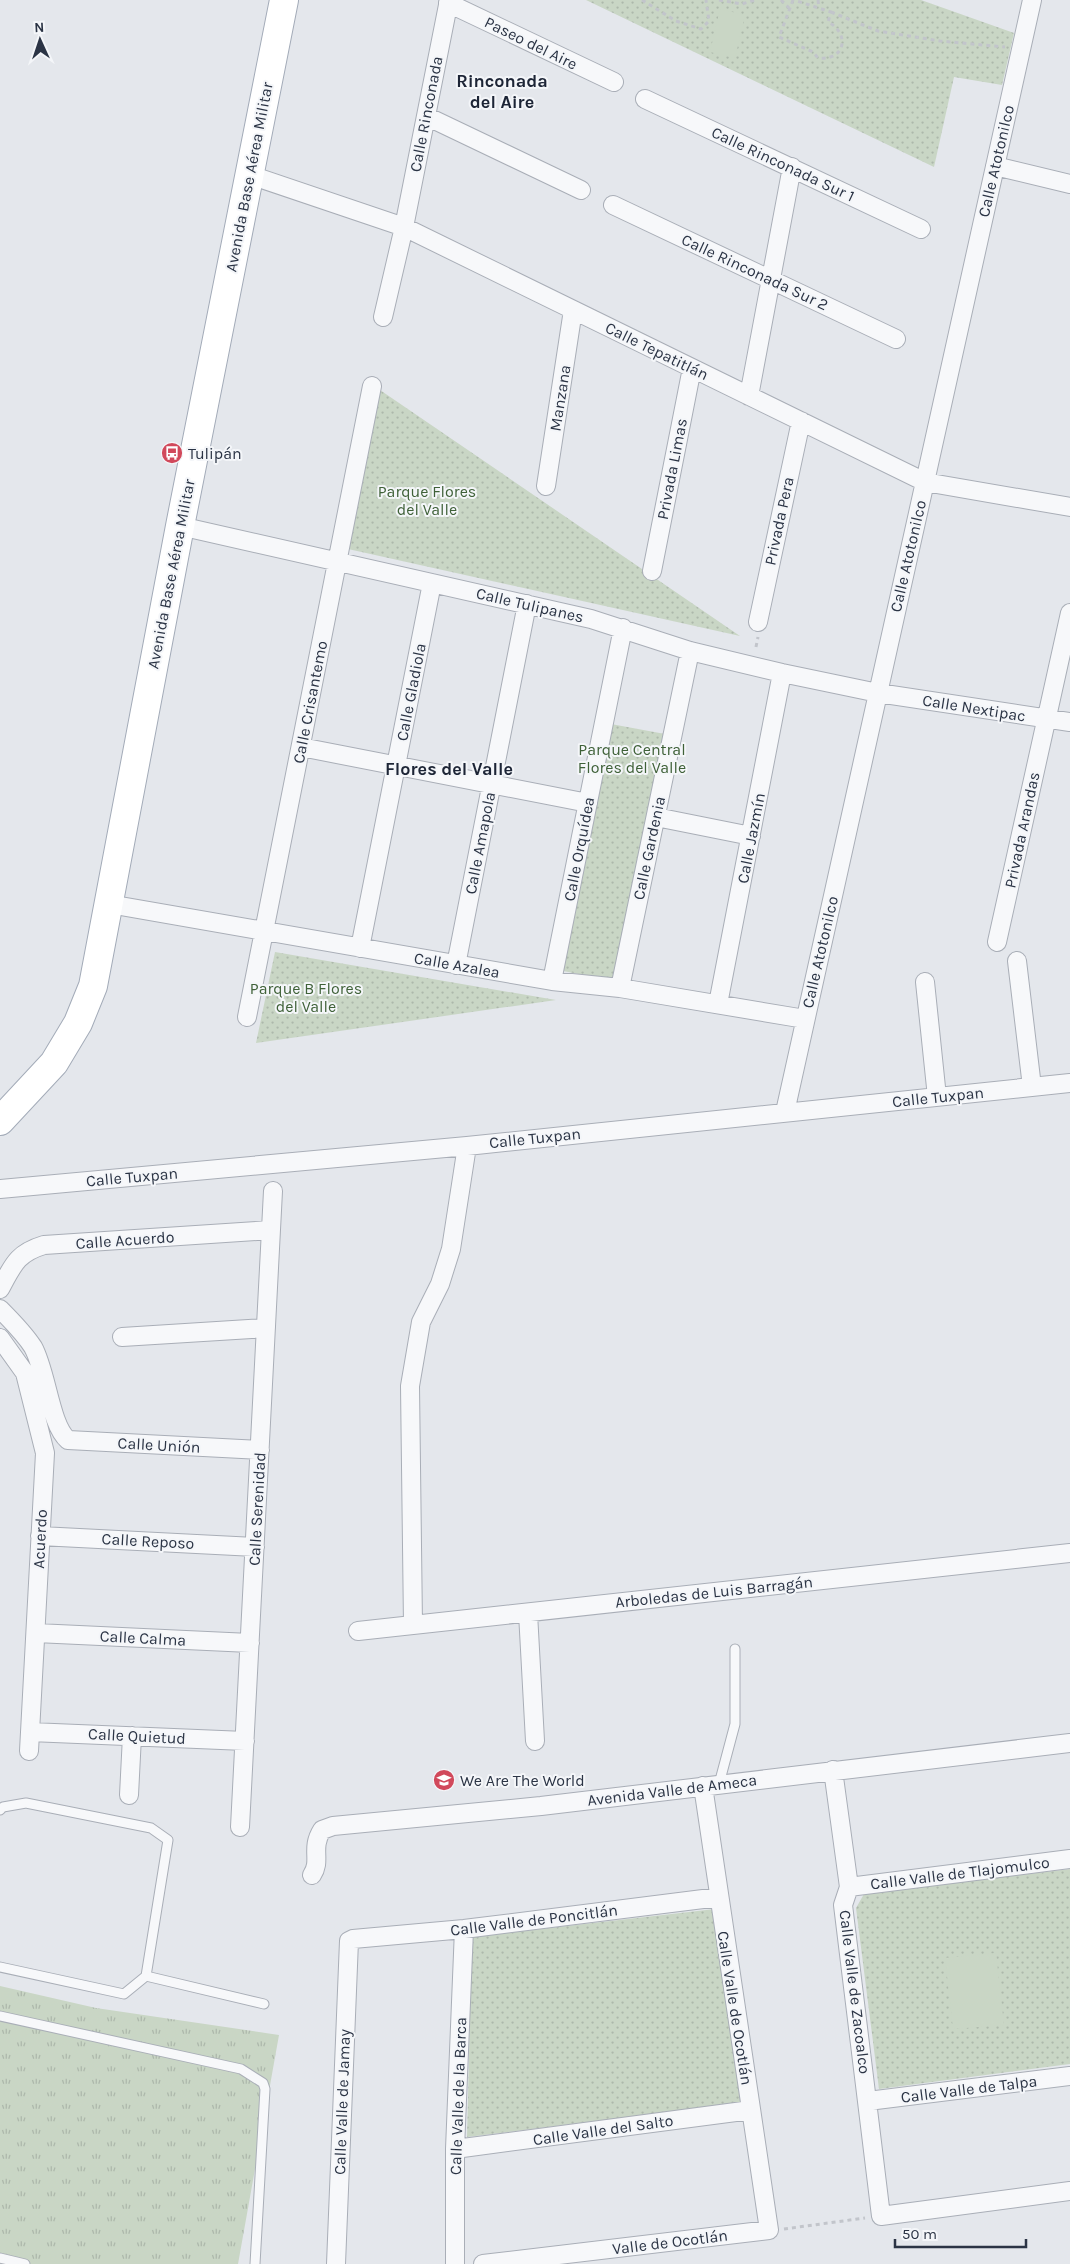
<svg xmlns="http://www.w3.org/2000/svg" width="1070" height="2264" viewBox="0 0 1070 2264" font-family="Karla,sans-serif">
<style>
.grass{fill:url(#grass-tufts)}
.park{fill:url(#park-dots)}
.pitch{fill:#c9d6c5}
.lines{fill:none;stroke-linecap:round;stroke-linejoin:round}
.lane-casing{stroke:#a9aeb7;stroke-width:11}
.street-casing{stroke:#a9aeb7;stroke-width:20}
.primary-casing{stroke:#a3abb8;stroke-width:30}
.path{stroke:#c2c5cb;stroke-width:3;stroke-dasharray:4 4;stroke-linecap:butt}
.lane{stroke:#f7f8fa;stroke-width:9}
.street{stroke:#f7f8fa;stroke-width:18}
.primary{stroke:#fff;stroke-width:28}
.labels{text-anchor:middle;dominant-baseline:central;stroke-width:4;stroke-linejoin:round;paint-order:stroke}
.street-label{font-size:16px;fill:#2b3445;stroke:#f4f6f9}
.poi-label{font-size:16px;fill:#2b3445;stroke:#f4f6f9;text-anchor:start}
.park-label{font-size:16px;fill:#3f6138;stroke:#f4f6f9}
.neighbourhood-label{font-size:18px;font-weight:bold;fill:#1d2536;stroke:#f4f6f9}
</style>
<defs>
<pattern id="grass-tufts" width="24" height="20" patternUnits="userSpaceOnUse" patternTransform="scale(1.25)"><rect width="24" height="20" fill="#c9d6c5"/><path d="M3 7l-1-3M5 7V3M7 7l1-3M15 17l-1-3M17 17v-4M19 17l1-3" fill="none" stroke="#adb8ab"/></pattern>
<pattern id="park-dots" width="8" height="8" patternUnits="userSpaceOnUse" patternTransform="scale(1.25)"><rect width="8" height="8" fill="#c9d6c5"/><path d="M2 2h.1M6 6h.1" fill="none" stroke="#adb8ab" stroke-width="1.8" stroke-linecap="round"/></pattern>
</defs>
<rect width="100%" height="100%" fill="#e4e7ec"/>
<!-- grass -->
<path class="grass" d="M0 1986 96 2008 279 2035 238 2264H0Z"/>
<!-- park -->
<path class="park" d="M586 0H921L1014 33 1002 85 954 77 934 167Z
M380 390 740 636 348 549Z
M611 724 665 734 615 981 563 971Z
M275 952 556 1000 256 1043Z
M1070 1869V2064L879 2089 856 1908 864 1894Z
M715 1909 741 2103 467 2137 472 1937Z"/>
<!-- pitch -->
<path class="pitch" d="M720 9 745 15 735 58 710 52Z
M996 1953 1004 2025 953 2029 945 1958Z"/>
<g class="lines">
<!-- lane casing -->
<g class="lane-casing">
<path id="lane" d="M719 1784 735 1724V1649
M0 1810 3 1807 26 1803 151 1828 168 1840 146 1976
M0 1967 124 1994 146 1976 264 2004
M0 2016 241 2069 263 2083 265 2089 255 2264
M0 2258 25 2264"/>
</g>
<!-- street casing -->
<g class="street-casing">
<path id="street" d="M448 3 614 82
M645 99 921 229
M426 116 581 190
M995 166 1070 184
M250 175 404 227 925 482 1070 507
M613 205 896 339
M383 317 404 227 449 0
M749 396 792 167
M546 486 573 310
M180 526 591 619 690 651 782 673 878 693 1070 722
M652 571 692 368
M758 622 801 421
M301 747 588 803
M656 817 751 836
M109 904 552 981 620 988 805 1019
M997 942 1070 613
M360 948 432 583
M1017 961 1032 1087
M456 965 527 604
M552 981 623 628
M925 982 937 1097
M620 988 690 651
M718 1004 782 673
M247 1017 372 386
M785 1112 1032 0
M0 1189 467 1146 1070 1083
M0 1289C13 1265 17 1253 44 1245L271 1230
M0 1309C12 1321 24 1333 33 1347 47 1372 50 1425 68 1440L260 1450
M122 1337 266 1328
M0 1338 25 1373 45 1453 29 1751
M40 1536 255 1547
M528 1613 535 1741
M413 1625 410 1386 421 1322 440 1284 451 1249 467 1146
M358 1631 1070 1553
M36 1633 250 1643
M30 1732 245 1741
M833 1770 849 1887 843 1905 881 2216 1070 2191
M129 1795 132 1736
M240 1827 273 1191
M312 1875C322 1860 310 1849 322 1830L333 1826 541 1806 1070 1743
M849 1887 1070 1859
M868 2101 1070 2076
M455 2149 751 2110
M336 2264 349 1941 353 1939 464 1929 719 1897
M455 2264V2149L464 1929
M483 2264 769 2230 703 1786"/>
</g>
<!-- primary casing -->
<g class="primary-casing">
<path id="primary" d="M0 1121 54 1063 78 1023 93 986 180 526 284 0"/>
</g>
<!-- path -->
<path class="path" d="M642 0 676 21 701 29 709 21 706 0
M719 0 742 4 755 0
M781 0 789 8
M793 0 779 37 813 52 818 58C846 61 850 33 828 22L831 12 794 0
M818 0 819 8
M831 12 878 31 940 41 1005 47
M756 647 758 637
M784 2229 865 2218"/>
<!-- lane -->
<use href="#lane" class="lane"/>
<!-- street -->
<use href="#street" class="street"/>
<!-- primary -->
<use href="#primary" class="primary"/>
</g>
<!-- icons -->
<defs>
<g id="bus-disc" transform="scale(1.125)"><circle r="9.5" fill="#d1495b" stroke="#f4f6f9"/><path d="M-5-6H5V4H4V6H2V4H-2V6H-4V4H-5ZM-3.5-4V0h7V-4ZM-3.5 1.2v1.5H-2V1.2ZM2 1.2v1.5H3.5V1.2Z" fill="#fff"/></g>
<g id="school-disc" transform="scale(1.125)"><circle r="9.5" fill="#d1495b" stroke="#f4f6f9"/><path d="M0-5L7-2L0 1L-7-2ZM-4 1L0 2.5L4 1V4Q0 6-4 4Z" fill="#fff"/></g>
</defs>
<g fill-rule="evenodd">
<use href="#bus-disc" x="172" y="453"/>
<use href="#school-disc" x="444" y="1780"/>
</g>
<g class="labels">
<!-- street labels -->
<g class="street-label">
<text transform="translate(531 43) rotate(26)">Paseo del Aire</text>
<text transform="translate(426 114) rotate(-79)">Calle Rinconada</text>
<text transform="translate(996 161) rotate(-77)">Calle Atotonilco</text>
<text transform="translate(783 164) rotate(25)">Calle Rinconada Sur 1</text>
<text transform="translate(249 177) rotate(-79)">Avenida Base Aérea Militar</text>
<text transform="translate(755 272) rotate(25)">Calle Rinconada Sur 2</text>
<text transform="translate(657 351) rotate(26)">Calle Tepatitlán</text>
<text transform="translate(560 398) rotate(-81)">Manzana</text>
<text transform="translate(672 469) rotate(-79)">Privada Limas</text>
<text transform="translate(779 521) rotate(-78)">Privada Pera</text>
<text transform="translate(908 556) rotate(-77)">Calle Atotonilco</text>
<text transform="translate(171 574) rotate(-79)">Avenida Base Aérea Militar</text>
<text transform="translate(530 605) rotate(13)">Calle Tulipanes</text>
<text transform="translate(411 692) rotate(-79)">Calle Gladiola</text>
<text transform="translate(310 702) rotate(-79)">Calle Crisantemo</text>
<text transform="translate(974 708) rotate(9)">Calle Nextipac</text>
<text transform="translate(1022 830) rotate(-78)">Privada Arandas</text>
<text transform="translate(751 838) rotate(-79)">Calle Jazmín</text>
<text transform="translate(480 843) rotate(-79)">Calle Amapola</text>
<text transform="translate(649 848) rotate(-78)">Calle Gardenia</text>
<text transform="translate(579 849) rotate(-79)">Calle Orquídea</text>
<text transform="translate(820 952) rotate(-77)">Calle Atotonilco</text>
<text transform="translate(457 965) rotate(10)">Calle Azalea</text>
<text transform="translate(938 1097) rotate(-6)">Calle Tuxpan</text>
<text transform="translate(535 1138) rotate(-6)">Calle Tuxpan</text>
<text transform="translate(132 1177) rotate(-5)">Calle Tuxpan</text>
<text transform="translate(125 1240) rotate(-4)">Calle Acuerdo</text>
<text transform="translate(159 1445) rotate(3)">Calle Unión</text>
<text transform="translate(257 1509) rotate(-87)">Calle Serenidad</text>
<text transform="translate(40 1539) rotate(-87)">Acuerdo</text>
<text transform="translate(148 1541) rotate(3)">Calle Reposo</text>
<text transform="translate(714 1592) rotate(-6)">Arboledas de Luis Barragán</text>
<text transform="translate(143 1638) rotate(3)">Calle Calma</text>
<text transform="translate(137 1736) rotate(3)">Calle Quietud</text>
<text transform="translate(672 1790) rotate(-7)">Avenida Valle de Ameca</text>
<text transform="translate(960 1873) rotate(-7)">Calle Valle de Tlajomulco</text>
<text transform="translate(534 1920) rotate(-7)">Calle Valle de Poncitlán</text>
<text transform="translate(855 1992) rotate(83)">Calle Valle de Zacoalco</text>
<text transform="translate(735 2008) rotate(81)">Calle Valle de Ocotlán</text>
<text transform="translate(969 2089) rotate(-7)">Calle Valle de Talpa</text>
<text transform="translate(458 2096) rotate(-88)">Calle Valle de la Barca</text>
<text transform="translate(342 2102) rotate(-88)">Calle Valle de Jamay</text>
<text transform="translate(603 2130) rotate(-8)">Calle Valle del Salto</text>
<text transform="translate(670 2242) rotate(-7)">Valle de Ocotlán</text>
</g>
<!-- poi labels -->
<g class="poi-label">
<text x="188" y="453">Tulipán</text>
<text x="460" y="1780">We Are The World</text>
</g>
<!-- park labels -->
<g class="park-label">
<text x="427" y="491">Parque Flores<tspan x="427" dy="18">del Valle</tspan></text>
<text x="632" y="749">Parque Central<tspan x="632" dy="18">Flores del Valle</tspan></text>
<text x="306" y="988">Parque B Flores<tspan x="306" dy="18">del Valle</tspan></text>
</g>
<!-- neighbourhood labels -->
<g class="neighbourhood-label">
<text x="502" y="81">Rinconada<tspan x="502" dy="21">del Aire</tspan></text>
<text x="449" y="769">Flores del Valle</text>
</g>
</g>
<!-- north arrow -->
<g transform="translate(40 40) rotate(357)" stroke="#f4f6f9" stroke-width="4" paint-order="stroke">
<path d="M0-4L9 19L0 12L-9 19Z" fill="#2b3445"/>
<text y="-8" font-size="14" font-weight="bold" text-anchor="middle" fill="#2b3445">N</text>
</g>
<!-- scale -->
<path d="M895 2239v8h131v-8" fill="none" stroke="#2b3445" stroke-width="2.5"/>
<text x="902" y="2239" font-size="15" fill="#2b3445" stroke="#f4f6f9" stroke-width="4" paint-order="stroke">50 m</text>
</svg>
